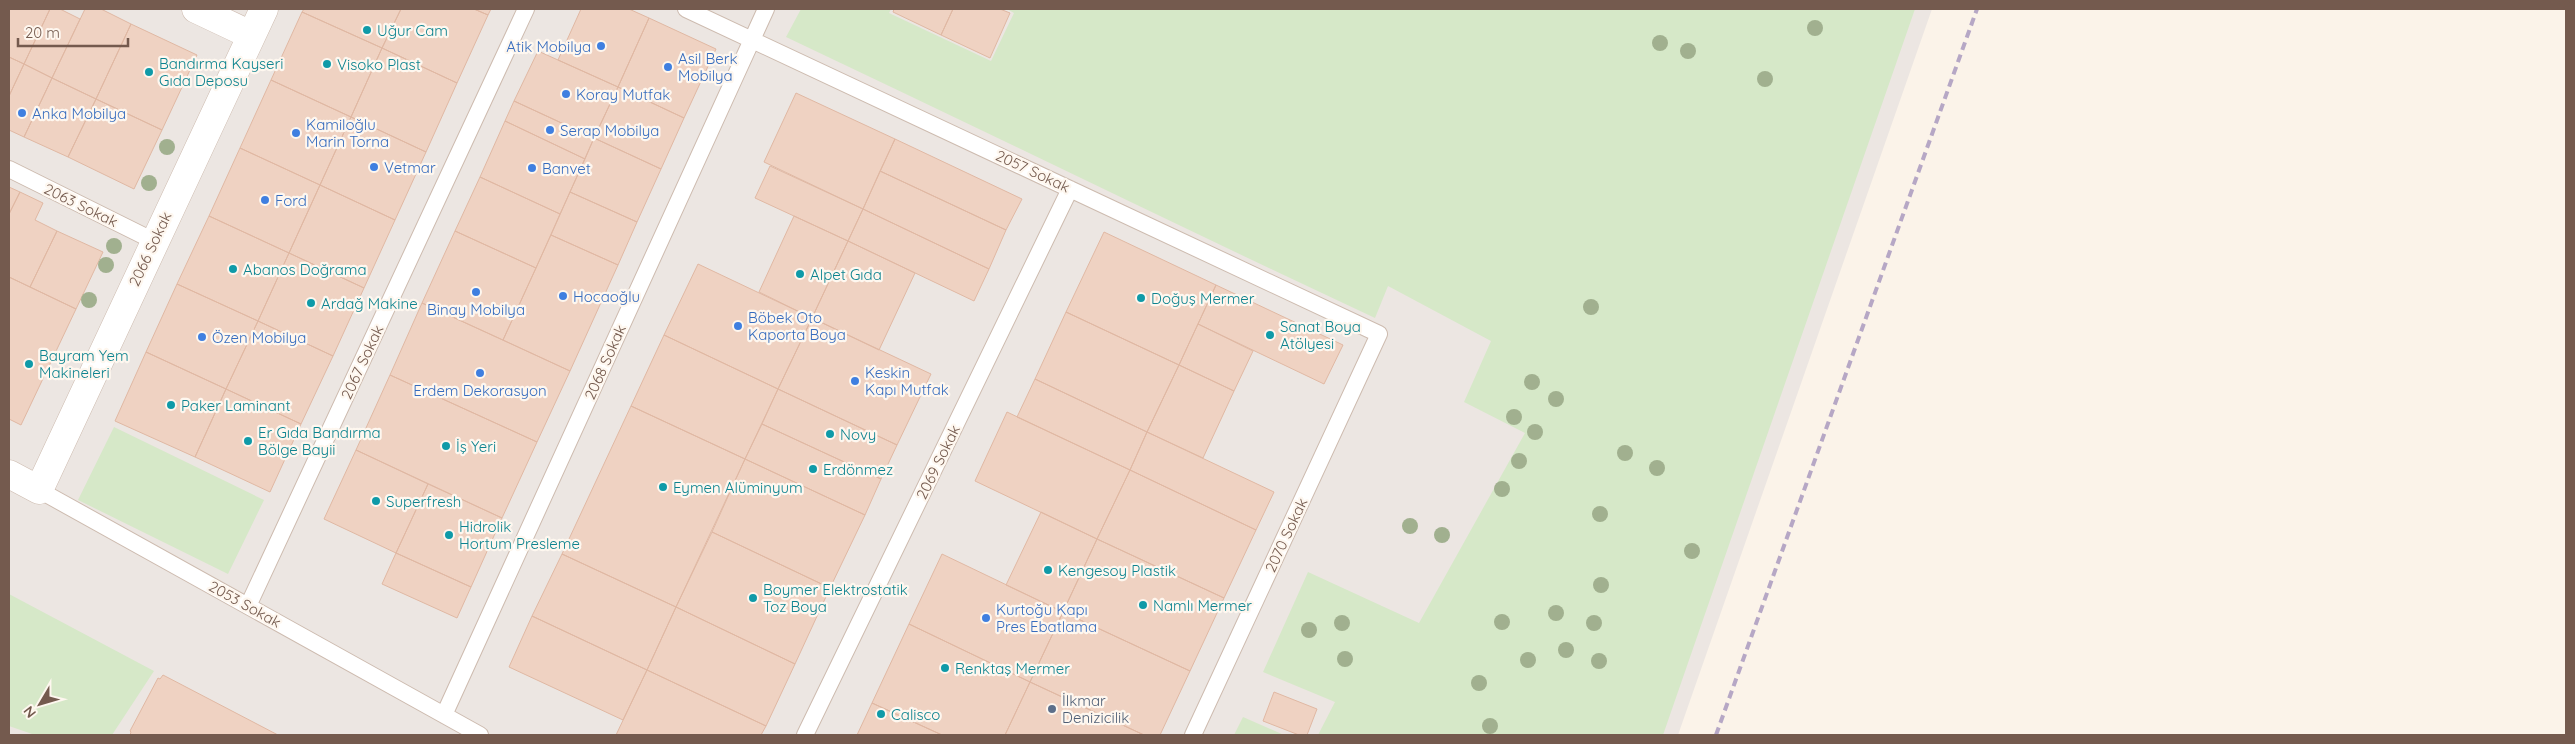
<svg xmlns="http://www.w3.org/2000/svg" width="2575" height="744" viewBox="0 0 2575 744" font-family="Quicksand,sans-serif">
<style>
.industrial{fill:#ece6e2}
.green{fill:#d6e8c8}
.building{fill:#efd2c2;stroke:#e0b8a3}
.lines{fill:none;stroke-linecap:round;stroke-linejoin:round}
.lane-casing{stroke:#cdbbaf;stroke-width:18}
.street-casing{stroke:#cdbbaf;stroke-width:29}
.lane{stroke:#fff;stroke-width:16}
.street{stroke:#fff;stroke-width:28}
.rail{stroke:#b6a7c5;stroke-width:4;stroke-dasharray:8 5;stroke-linecap:butt}
.tree{fill:#a1b08f}
.culture-dot{fill:#0f9aa8;stroke:#fef7ef;stroke-width:2}
.shop-dot{fill:#3f7fe0;stroke:#fef7ef;stroke-width:2}
.service-dot{fill:#5c6f8a;stroke:#fef7ef;stroke-width:2}
.labels{text-anchor:middle;dominant-baseline:central;stroke-width:4.5;stroke-linejoin:round;paint-order:stroke}
.culture-label{font-size:15px;fill:#0d838f;stroke:#fef7ef;text-anchor:start}
.shop-label{font-size:15px;fill:#366cbe;stroke:#fef7ef;text-anchor:start}
.street-label{font-size:15px;fill:#745a4e;stroke:#fef7ef}
.service-label{font-size:15px;fill:#4e5e75;stroke:#fef7ef;text-anchor:start}
</style>
<rect width="100%" height="100%" fill="#fbf3e9"/>
<!-- industrial -->
<path class="industrial" d="M9 9H1932L1678 735H9Z"/>
<!-- green -->
<path class="green" d="M801 9H891L889 13 991 61 1014 13 1007 9H1915L1663 735H1318L1335 702 1263 672 1308 572 1419 623 1525 433 1464 402 1491 341 1388 286 1375 318C1178 226 983 130 786 37Z
M114 427 264 500 228 574 78 500Z
M9 594 154 671 112 735H35L9 726Z
M1243 717 1284 735H1234Z"/>
<!-- building -->
<path class="building" d="M9 9H50L24 64 9 57Z
M50 9H60L80 19 52 78 24 64Z
M85 9H101L131 24 96 99 52 78Z
M304 9H401L382 48 302 12Z
M401 9H474L488 15 457 83 382 48Z
M474 9H491L488 15Z
M581 9H629L649 18 618 87 558 60Z
M894 9H953L941 35 893 12Z
M953 9H1000L1010 13 990 58 941 35Z
M302 12 382 48 351 117 271 80Z
M649 18 716 49 684 118 618 87Z
M131 24 197 55 162 130 96 99Z
M382 48 457 83 426 152 351 117Z
M538 51 618 87 594 138 514 101Z
M9 57 24 64 9 96Z
M24 64 52 78 24 137 9 130V96Z
M52 78 96 99 68 157 24 137Z
M271 80 351 117 320 185 240 148Z
M618 87 684 118 661 169 594 138Z
M796 93 895 139 863 209 764 162Z
M96 99 162 130 134 189 68 157Z
M514 101 594 138 585 159 505 121Z
M351 117 426 152 395 220 320 185Z
M505 121 585 159 560 214 480 177Z
M594 138 661 169 637 222 570 192Z
M895 139 1022 199 1006 230 880 171Z
M240 148 320 185 289 253 209 216Z
M770 166 863 209 848 241 755 198Z
M880 171 1006 230 989 269 863 209Z
M480 177 560 214 536 268 455 231Z
M320 185 395 220 364 288 289 253Z
M9 187 20 192 9 214Z
M20 192 43 203 35 220 57 231 30 287 9 277V214Z
M570 192 637 222 618 265 551 235Z
M863 209 989 269 974 301 848 241Z
M209 216 289 253 258 321 177 284Z
M794 216 848 241 812 318 759 292Z
M57 231 103 252 76 309 30 287Z
M455 231 536 268 503 340 422 303Z
M1104 232 1216 285 1179 365 1066 312Z
M551 235 618 265 570 371 503 340Z
M848 241 915 273 879 350 812 318Z
M289 253 364 288 333 356 258 321Z
M698 264 812 318 778 389 664 335Z
M9 277 76 309 21 425 9 419Z
M177 284 258 321 226 389 146 352Z
M1216 285 1343 345 1324 384 1198 324Z
M422 303 570 371 537 442 390 375Z
M1066 312 1179 365 1147 432 1035 379Z
M812 318 931 374 897 445 778 389Z
M258 321 333 356 301 424 226 389Z
M1198 324 1253 351 1234 391 1179 365Z
M664 335 778 389 745 459 631 406Z
M146 352 226 389 195 457 115 421Z
M1179 365 1234 391 1203 458 1147 432Z
M390 375 537 442 502 518 356 450Z
M1035 379 1147 432 1130 470 1017 417Z
M226 389 301 424 270 492 195 457Z
M778 389 897 445 881 479 762 424Z
M631 406 745 459 676 607 562 554Z
M1007 412 1130 470 1097 539 975 481Z
M762 424 881 479 865 515 745 459Z
M1147 432 1274 492 1256 530 1130 470Z
M356 450 428 484 396 553 324 519Z
M745 459 865 515 830 588 712 532Z
M1130 470 1256 530 1224 598 1097 539Z
M428 484 502 518 471 587 396 553Z
M1041 512 1097 539 1063 612 1006 585Z
M712 532 830 588 795 664 676 607Z
M1097 539 1224 598 1190 671 1063 612Z
M396 553 471 587 457 618 382 584Z
M562 554 676 607 647 670 532 616Z
M942 554 1063 612 1030 682 909 624Z
M676 607 795 664 766 726 647 670Z
M1063 612 1190 671 1160 735H1144L1030 682Z
M532 616 647 670 623 720 509 667Z
M909 624 1030 682 1005 735H942L872 703Z
M647 670 766 726 761 735H616Z
M163 675 278 735H130L131 732 130 731 158 678 160 679Z
M1030 682 1144 735H1005Z
M1274 692 1317 709 1307 735H1299L1263 721Z
M872 703 942 735H857Z"/>
<g class="lines">
<!-- lane casing -->
<g class="lane-casing">
<path id="lane" d="M686 9 1379 334 1193 735
M9 169 154 241
M39 490 480 735
M248 606 526 9
M444 715 766 9
M805 735 1070 189"/>
</g>
<!-- street casing -->
<g class="street-casing">
<path id="street" d="M196 9 251 35
M9 474 39 490 264 9"/>
</g>
<!-- lane -->
<use href="#lane" class="lane"/>
<!-- street -->
<use href="#street" class="street"/>
<!-- rail -->
<path class="rail" d="M1716 735 1977 9"/>
</g>
<!-- trees -->
<g class="tree">
<circle cx="1815" cy="28" r="8"/>
<circle cx="1660" cy="43" r="8"/>
<circle cx="1688" cy="51" r="8"/>
<circle cx="1765" cy="79" r="8"/>
<circle cx="167" cy="147" r="8"/>
<circle cx="149" cy="183" r="8"/>
<circle cx="114" cy="246" r="8"/>
<circle cx="106" cy="265" r="8"/>
<circle cx="89" cy="300" r="8"/>
<circle cx="1591" cy="307" r="8"/>
<circle cx="1532" cy="382" r="8"/>
<circle cx="1556" cy="399" r="8"/>
<circle cx="1514" cy="417" r="8"/>
<circle cx="1535" cy="432" r="8"/>
<circle cx="1625" cy="453" r="8"/>
<circle cx="1519" cy="461" r="8"/>
<circle cx="1657" cy="468" r="8"/>
<circle cx="1502" cy="489" r="8"/>
<circle cx="1600" cy="514" r="8"/>
<circle cx="1410" cy="526" r="8"/>
<circle cx="1442" cy="535" r="8"/>
<circle cx="1692" cy="551" r="8"/>
<circle cx="1601" cy="585" r="8"/>
<circle cx="1556" cy="613" r="8"/>
<circle cx="1502" cy="622" r="8"/>
<circle cx="1342" cy="623" r="8"/>
<circle cx="1594" cy="623" r="8"/>
<circle cx="1309" cy="630" r="8"/>
<circle cx="1566" cy="650" r="8"/>
<circle cx="1345" cy="659" r="8"/>
<circle cx="1528" cy="660" r="8"/>
<circle cx="1599" cy="661" r="8"/>
<circle cx="1479" cy="683" r="8"/>
<circle cx="1490" cy="726" r="8"/>
</g>
<!-- markers -->
<g class="culture-dot">
<circle cx="367" cy="30" r="5"/>
<circle cx="327" cy="64" r="5"/>
<circle cx="149" cy="72" r="5"/>
<circle cx="233" cy="269" r="5"/>
<circle cx="800" cy="274" r="5"/>
<circle cx="1141" cy="298" r="5"/>
<circle cx="311" cy="303" r="5"/>
<circle cx="1270" cy="335" r="5"/>
<circle cx="29" cy="364" r="5"/>
<circle cx="171" cy="405" r="5"/>
<circle cx="830" cy="434" r="5"/>
<circle cx="248" cy="441" r="5"/>
<circle cx="446" cy="446" r="5"/>
<circle cx="813" cy="469" r="5"/>
<circle cx="663" cy="487" r="5"/>
<circle cx="376" cy="501" r="5"/>
<circle cx="449" cy="535" r="5"/>
<circle cx="1048" cy="570" r="5"/>
<circle cx="753" cy="598" r="5"/>
<circle cx="1143" cy="605" r="5"/>
<circle cx="945" cy="668" r="5"/>
<circle cx="881" cy="714" r="5"/>
</g>
<g class="shop-dot">
<circle cx="601" cy="46" r="5"/>
<circle cx="668" cy="67" r="5"/>
<circle cx="566" cy="94" r="5"/>
<circle cx="22" cy="113" r="5"/>
<circle cx="550" cy="130" r="5"/>
<circle cx="296" cy="133" r="5"/>
<circle cx="374" cy="167" r="5"/>
<circle cx="532" cy="168" r="5"/>
<circle cx="265" cy="200" r="5"/>
<circle cx="476" cy="292" r="5"/>
<circle cx="563" cy="296" r="5"/>
<circle cx="738" cy="326" r="5"/>
<circle cx="202" cy="337" r="5"/>
<circle cx="480" cy="373" r="5"/>
<circle cx="855" cy="381" r="5"/>
<circle cx="986" cy="618" r="5"/>
</g>
<circle class="service-dot" cx="1052" cy="709" r="5"/>
<g class="labels">
<!-- culture labels -->
<g class="culture-label">
<text x="377" y="30">Uğur Cam</text>
<text x="159" y="63">Bandırma Kayseri<tspan x="159" dy="17">Gıda Deposu</tspan></text>
<text x="337" y="64">Visoko Plast</text>
<text x="243" y="269">Abanos Doğrama</text>
<text x="810" y="274">Alpet Gıda</text>
<text x="1151" y="298">Doğuş Mermer</text>
<text x="321" y="303">Ardağ Makine</text>
<text x="1280" y="326">Sanat Boya<tspan x="1280" dy="17">Atölyesi</tspan></text>
<text x="39" y="355">Bayram Yem<tspan x="39" dy="17">Makineleri</tspan></text>
<text x="181" y="405">Paker Laminant</text>
<text x="258" y="432">Er Gıda Bandırma<tspan x="258" dy="17">Bölge Bayii</tspan></text>
<text x="840" y="434">Novy</text>
<text x="456" y="446">İş Yeri</text>
<text x="823" y="469">Erdönmez</text>
<text x="673" y="487">Eymen Alüminyum</text>
<text x="386" y="501">Superfresh</text>
<text x="459" y="526">Hidrolik<tspan x="459" dy="17">Hortum Presleme</tspan></text>
<text x="1058" y="570">Kengesoy Plastik</text>
<text x="763" y="589">Boymer Elektrostatik<tspan x="763" dy="17">Toz Boya</tspan></text>
<text x="1153" y="605">Namlı Mermer</text>
<text x="955" y="668">Renktaş Mermer</text>
<text x="891" y="714">Calisco</text>
</g>
<!-- shop labels -->
<g class="shop-label">
<text x="591" y="46" text-anchor="end">Atik Mobilya</text>
<text x="678" y="58">Asil Berk<tspan x="678" dy="17">Mobilya</tspan></text>
<text x="576" y="94">Koray Mutfak</text>
<text x="32" y="113">Anka Mobilya</text>
<text x="306" y="124">Kamiloğlu<tspan x="306" dy="17">Marin Torna</tspan></text>
<text x="560" y="130">Serap Mobilya</text>
<text x="384" y="167">Vetmar</text>
<text x="542" y="168">Banvet</text>
<text x="275" y="200">Ford</text>
<text x="573" y="296">Hocaoğlu</text>
<text x="476" y="309" text-anchor="middle">Binay Mobilya</text>
<text x="748" y="317">Böbek Oto<tspan x="748" dy="17">Kaporta Boya</tspan></text>
<text x="212" y="337">Özen Mobilya</text>
<text x="865" y="372">Keskin<tspan x="865" dy="17">Kapı Mutfak</tspan></text>
<text x="480" y="390" text-anchor="middle">Erdem Dekorasyon</text>
<text x="996" y="609">Kurtoğu Kapı<tspan x="996" dy="17">Pres Ebatlama</tspan></text>
</g>
<!-- street labels -->
<g class="street-label">
<text transform="translate(1033 171) rotate(25)">2057 Sokak</text>
<text transform="translate(81 205) rotate(26)">2063 Sokak</text>
<text transform="translate(150 249) rotate(-65)">2066 Sokak</text>
<text transform="translate(362 362) rotate(-65)">2067 Sokak</text>
<text transform="translate(605 362) rotate(-66)">2068 Sokak</text>
<text transform="translate(938 462) rotate(-64)">2069 Sokak</text>
<text transform="translate(1286 535) rotate(-65)">2070 Sokak</text>
<text transform="translate(245 604) rotate(29)">2053 Sokak</text>
</g>
<!-- service labels -->
<g class="service-label">
<text x="1062" y="700">İlkmar<tspan x="1062" dy="17">Denizicilik</tspan></text>
</g>
</g>
<!-- border -->
<rect width="2575" height="744" fill="none" stroke="#745a4e" stroke-width="20"/>
<!-- north arrow -->
<g transform="translate(40 704) rotate(232)" stroke="#fef7ef" stroke-width="4" paint-order="stroke">
<path d="M0-4L9 19L0 12L-9 19Z" fill="#745a4e"/>
<text y="-8" font-size="14" font-weight="bold" text-anchor="middle" fill="#745a4e">N</text>
</g>
<!-- scale -->
<path d="M18 38v8h110v-8" fill="none" stroke="#745a4e" stroke-width="2.5"/>
<text x="25" y="38" font-size="15" fill="#745a4e" stroke="#fef7ef" stroke-width="4" paint-order="stroke">20 m</text>
</svg>
